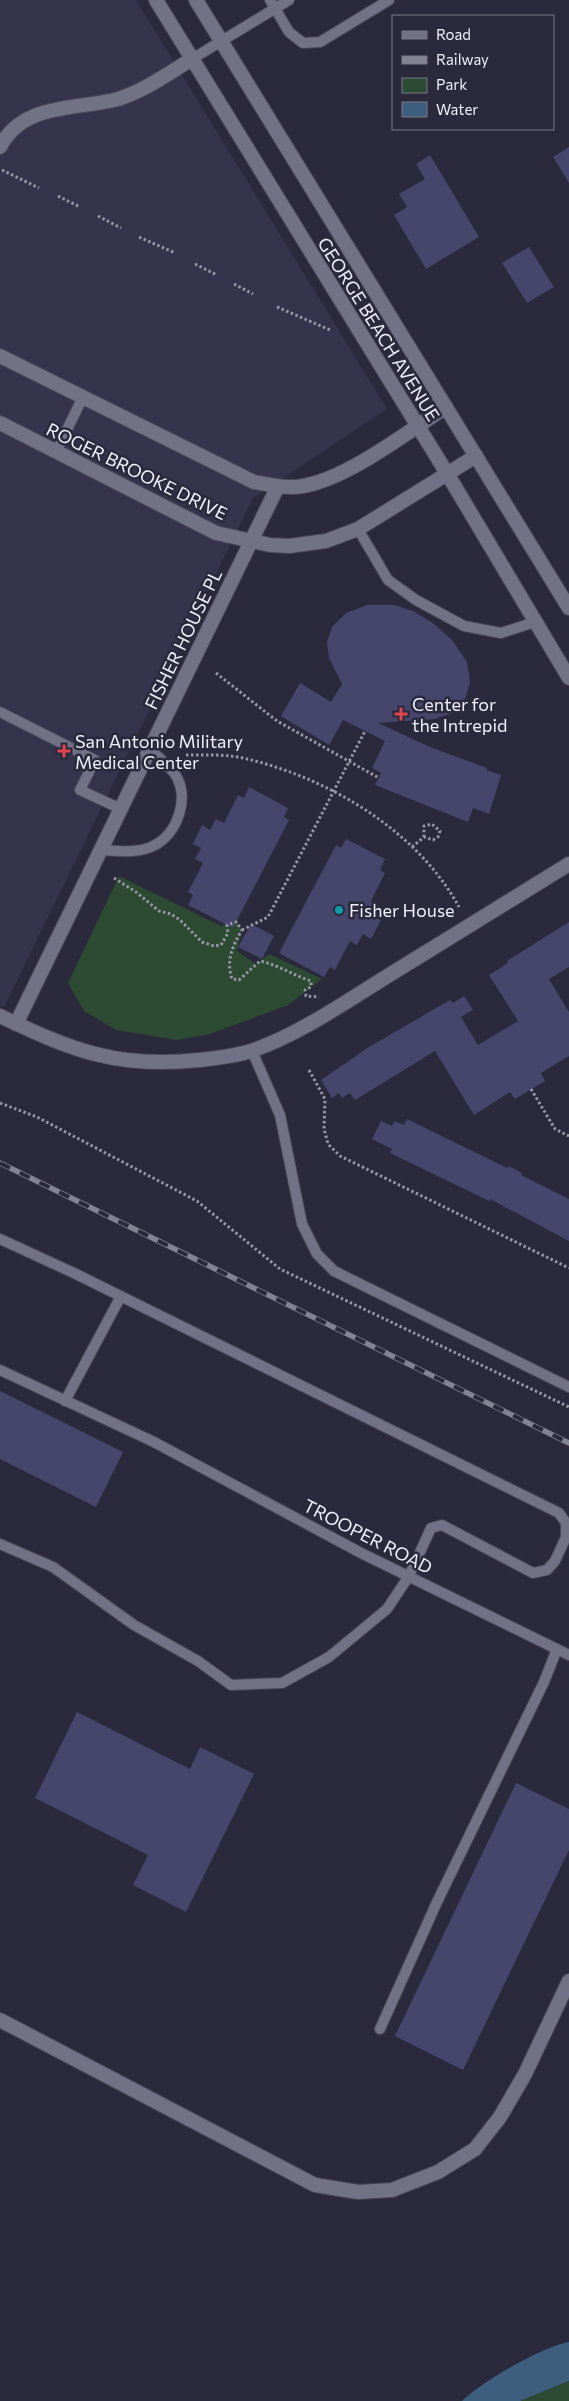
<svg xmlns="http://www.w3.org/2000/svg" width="569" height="2401" viewBox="0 0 569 2401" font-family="Commissioner,sans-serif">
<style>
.built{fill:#35344c}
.green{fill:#2d4a33}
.water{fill:#3d5e7c}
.building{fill:#46456b}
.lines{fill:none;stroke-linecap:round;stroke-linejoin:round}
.service-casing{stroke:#484756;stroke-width:12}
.minor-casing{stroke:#484756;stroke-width:16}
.tertiary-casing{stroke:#484756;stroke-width:16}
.path{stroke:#9696a5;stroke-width:3;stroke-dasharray:2.5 2.5;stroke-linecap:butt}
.service{stroke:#727287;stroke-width:10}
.minor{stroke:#727287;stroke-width:14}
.tertiary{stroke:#727287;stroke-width:14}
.rail-casing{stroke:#838493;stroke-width:5.5}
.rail{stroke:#2a2a3c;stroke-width:4;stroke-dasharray:11;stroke-linecap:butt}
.health-dot{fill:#e0444e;stroke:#2a2a3c;stroke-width:2}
.culture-dot{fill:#0f9aa8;stroke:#2a2a3c;stroke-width:2}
.labels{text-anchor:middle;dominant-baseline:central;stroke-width:5;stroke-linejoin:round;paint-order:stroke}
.street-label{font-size:18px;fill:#eeeffb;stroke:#2a2a3c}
.poi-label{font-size:18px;fill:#eeeffb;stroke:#2a2a3c;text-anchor:start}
</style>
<rect width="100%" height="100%" fill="#2a2a3c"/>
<!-- built -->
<path class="built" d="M0 0H136L387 409 253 498 4 1007 0 1005Z"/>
<!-- green -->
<path class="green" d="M119 876 221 926 236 922 242 930 237 951 256 964 269 954 322 979 288 1005 210 1034 177 1040 116 1030 84 1011 68 983Z
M569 2381V2401H520Z"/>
<!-- water -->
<path class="water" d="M569 2342V2381L520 2401H462C482 2381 542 2347 569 2342Z"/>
<!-- building -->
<path class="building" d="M569 147V183L553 157Z
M430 155 479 237 426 269 394 215 407 207 399 194 425 179 416 164Z
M529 247 554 287 527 303 502 263Z
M367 605H395L415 612 434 624 452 640 467 662 470 682 466 697 453 713 434 719 378 723 430 747 487 768 486 770 501 775 489 814 473 808 468 822 375 785 381 773 372 768 385 741 343 720 329 745 281 716 300 683 331 702 342 684 329 658 327 642 332 627 346 613Z
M249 787 288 808 284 817 289 820 233 928 188 905 193 895 188 892 203 863 195 859 201 848 193 844 202 825 210 830 216 819 224 823 238 795 244 798Z
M346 839 385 859 380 870 385 873 371 901 378 905 373 915 381 920 371 939 363 934 357 945 350 941 335 970 330 967 324 977 279 953 336 845 341 848Z
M569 922V967L549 979 569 1012V1056L541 1073 545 1081 515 1099 510 1092 474 1115 435 1051 355 1100 350 1093 342 1098 339 1093 332 1098 321 1080 369 1047 450 1000 453 1003 464 996 473 1010 461 1017 478 1045 518 1021 489 975 508 963 507 961Z
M251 924 274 936 262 959 238 947Z
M407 1119 507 1168 509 1166 522 1173 521 1175 569 1199V1241L490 1199 489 1201 390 1153 392 1149 372 1139 381 1121 392 1126 394 1121 404 1125Z
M0 1391 123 1452 96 1507 0 1459Z
M77 1712 190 1769 200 1747 254 1774 186 1912 133 1885 148 1855 35 1798Z
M516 1783 569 1809V1850L463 2070 395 2036Z"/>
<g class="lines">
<!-- service casing -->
<g class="service-casing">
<path id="service" d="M270 0 289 32 303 43 320 42 389 0
M192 59 289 0
M56 452 83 397
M358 529 388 580 416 600 464 626 501 633 535 622
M0 712 95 760 80 790 121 809
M101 850C118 851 139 854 155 845 178 833 190 797 175 774 168 765 158 757 150 749
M252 1051 280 1115 302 1224 317 1254 334 1271 569 1387
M0 1239 76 1274 559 1513 566 1523V1537L555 1561 547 1570 533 1573 442 1525 431 1528 409 1576 387 1609 329 1657 282 1683 231 1685 198 1661 134 1625 53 1567 0 1544
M0 1370 154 1442 361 1553 569 1655
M65 1401 121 1296
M380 2029 437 1902 544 1682 557 1649"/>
</g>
<!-- minor casing -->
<g class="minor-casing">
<path id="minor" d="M0 147C23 102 77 110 118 99 144 91 169 73 192 59
M0 356 254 482C266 484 278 487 289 487 335 489 407 432 446 407
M0 423 216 533 270 545 289 546 326 541 358 529 476 456
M0 1016C71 1050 118 1069 199 1060 217 1058 237 1056 254 1050 301 1033 344 1003 386 977 447 939 508 901 569 864
M16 1024 278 486
M0 2020 315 2185 358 2192 392 2190 438 2172 475 2149 500 2117 525 2074 569 1981"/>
</g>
<!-- tertiary casing -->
<g class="tertiary-casing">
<path id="tertiary" d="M156 0 448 475 569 678
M196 0 569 608"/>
</g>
<!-- path -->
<path class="path" d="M2 170 39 188
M58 196 80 207
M98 216 121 228
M139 237 175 253
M195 264 217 275
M234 284 253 294
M277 307 330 330
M216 673 277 721 379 778
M186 755C205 755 224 754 243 758 327 777 417 830 459 907
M412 847 424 837 433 840 438 837 440 831 432 824 424 826V837
M114 878 136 892 159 911 171 914 180 920 202 942 214 946 221 945 228 933 227 925 236 922 242 930C232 947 226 960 232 979L239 980 260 961C278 965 293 975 311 981V987L305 990 306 996 319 997
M242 930 268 917 365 731
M309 1070 325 1099 324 1129 328 1144 340 1156 569 1268
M531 1089 555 1129 569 1136
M0 1103 37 1117 197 1201 280 1269 569 1407"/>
<!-- service -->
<use href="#service" class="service"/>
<!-- minor -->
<use href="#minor" class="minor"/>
<!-- tertiary -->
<use href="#tertiary" class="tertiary"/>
<!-- rail casing -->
<g class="rail-casing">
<path id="rail" d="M0 1163 569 1443"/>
</g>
<!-- rail -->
<use href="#rail" class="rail"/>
</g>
<!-- markers -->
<g class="health-dot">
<path d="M398.5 706.5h5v5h5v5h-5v5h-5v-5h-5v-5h5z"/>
<path d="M61.5 743.5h5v5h5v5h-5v5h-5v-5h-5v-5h5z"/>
</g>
<circle class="culture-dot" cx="339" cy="910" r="5"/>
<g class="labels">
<!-- street labels -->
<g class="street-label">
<text transform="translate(379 329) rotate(58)">GEORGE BEACH AVENUE</text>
<text transform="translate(137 471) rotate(26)">ROGER BROOKE DRIVE</text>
<text transform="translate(183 639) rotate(-64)">FISHER HOUSE PL</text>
<text transform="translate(368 1536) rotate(27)">TROOPER ROAD</text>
</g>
<!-- poi labels -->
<g class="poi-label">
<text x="412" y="704">Center for<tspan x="412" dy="21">the Intrepid</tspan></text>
<text x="75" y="741">San Antonio Military<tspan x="75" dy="21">Medical Center</tspan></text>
<text x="349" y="910">Fisher House</text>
</g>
</g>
<!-- legend -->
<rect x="392" y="15" width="162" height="115" fill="#2a2a3c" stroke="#787988"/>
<rect x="402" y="31" width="25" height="8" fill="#727287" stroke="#787988"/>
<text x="436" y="40" font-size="15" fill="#eeeffb">Road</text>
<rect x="402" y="56" width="25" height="8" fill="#838493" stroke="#787988"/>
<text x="436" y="65" font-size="15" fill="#eeeffb">Railway</text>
<rect x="402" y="78" width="25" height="15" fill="#2d4a33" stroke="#787988"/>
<text x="436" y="90" font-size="15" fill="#eeeffb">Park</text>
<rect x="402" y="102" width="25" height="15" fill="#3d5e7c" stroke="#787988"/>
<text x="436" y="115" font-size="15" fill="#eeeffb">Water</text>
</svg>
